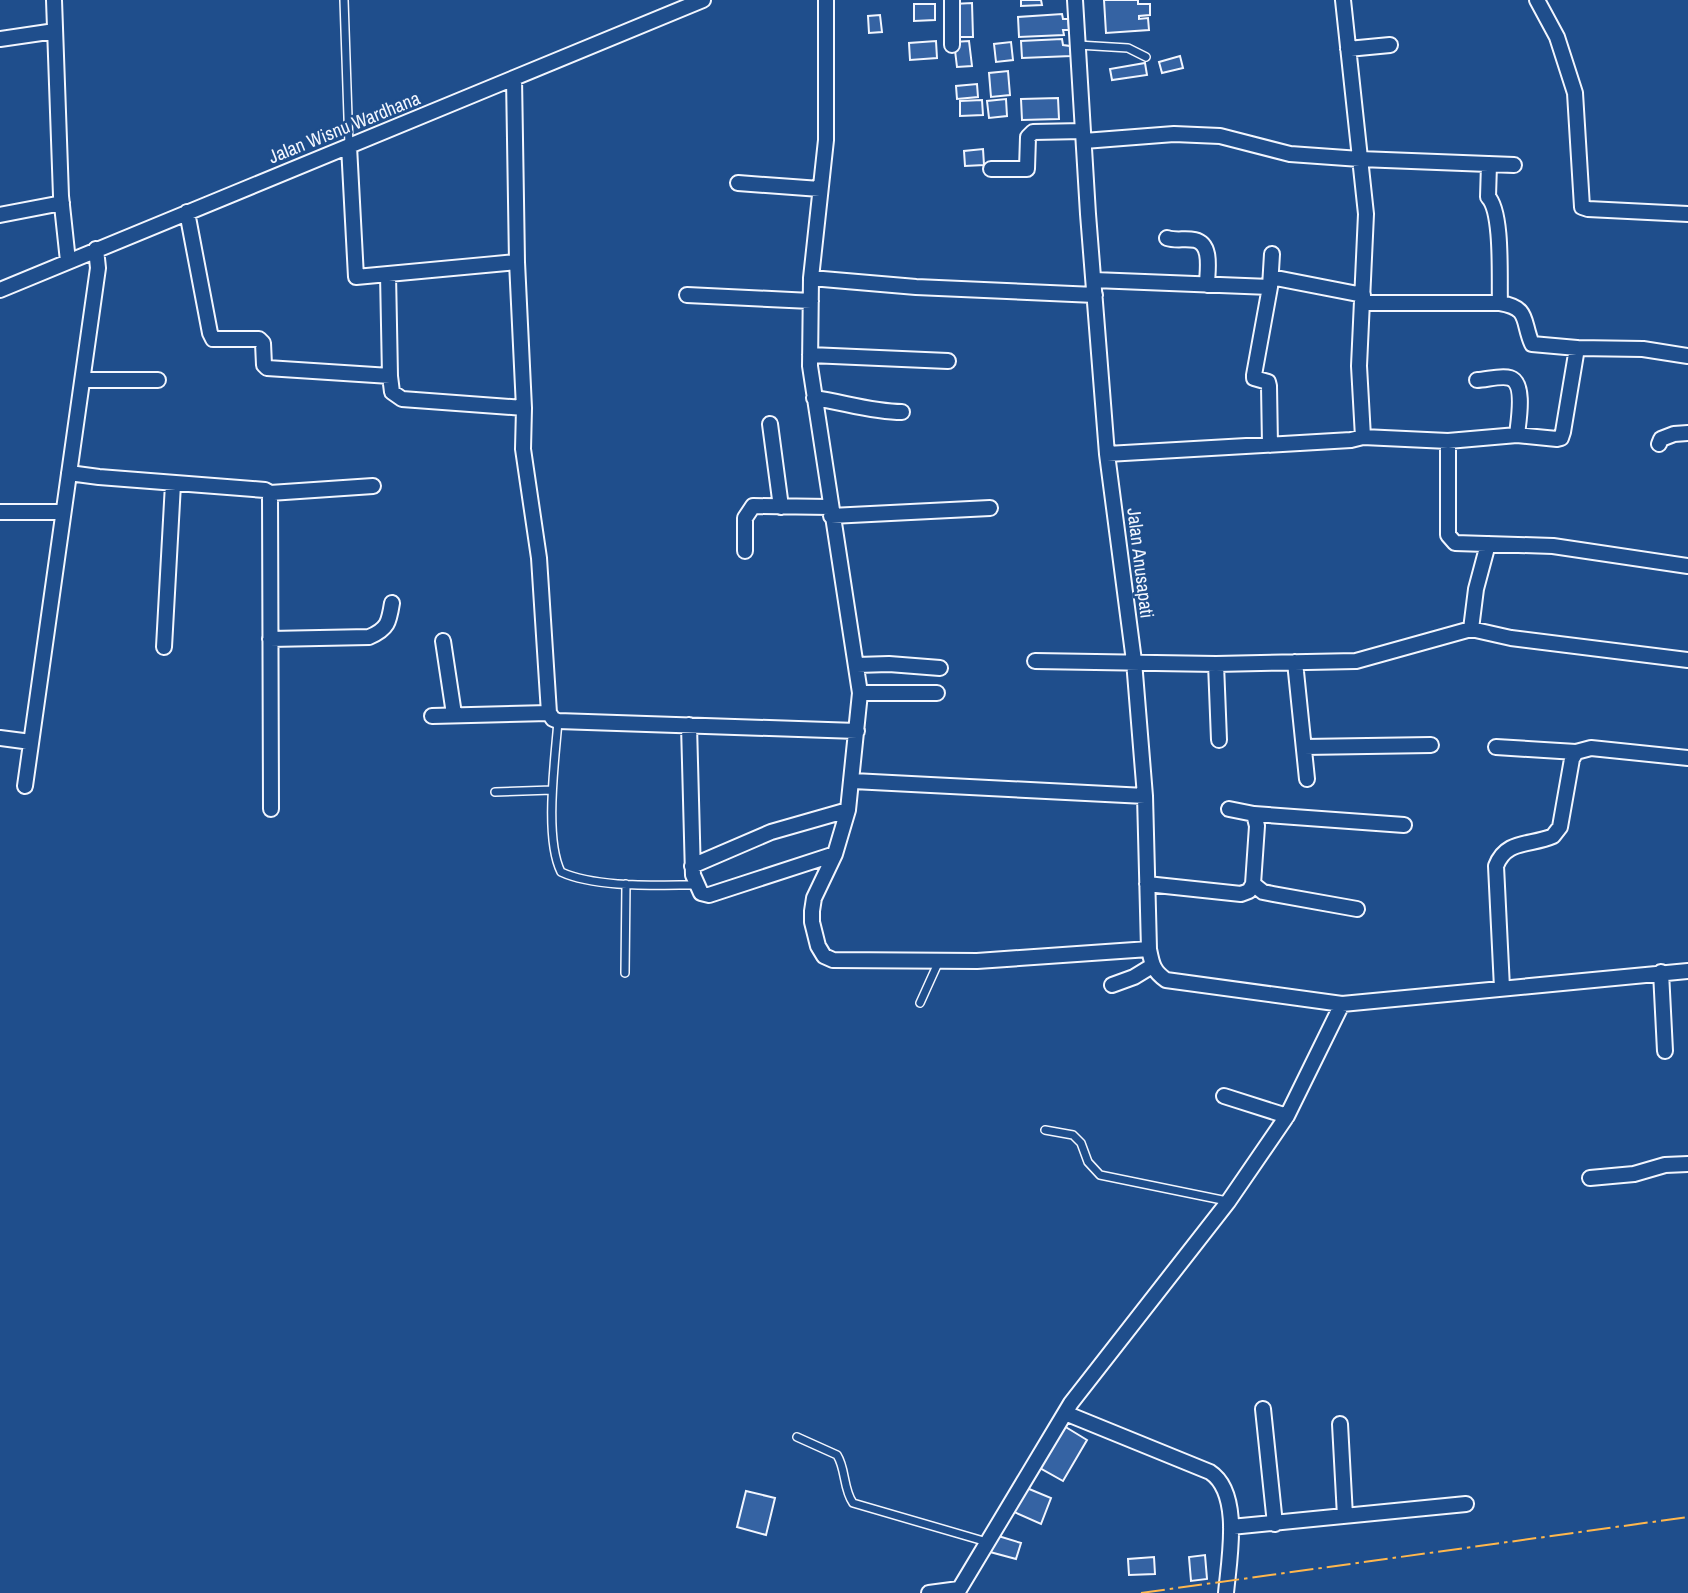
<svg xmlns="http://www.w3.org/2000/svg" width="1688" height="1593" viewBox="0 0 1688 1593" font-family="'Archivo Narrow',sans-serif">
<style>
.building{fill:#3563a3;stroke:#f2f6ff;stroke-width:2}
.lines{fill:none;stroke-linecap:round;stroke-linejoin:round}
.lane-casing{stroke:#f2f6ff;stroke-width:10}
.street-casing{stroke:#f2f6ff;stroke-width:18}
.lane{stroke:#1f4e8c;stroke-width:7}
.street{stroke:#1f4e8c;stroke-width:14}
.power{stroke:#ffb74d;stroke-width:2;stroke-dasharray:24 5 3.5 5;stroke-linecap:butt}
.labels{text-anchor:middle;dominant-baseline:central;stroke-width:5;stroke-linejoin:round;paint-order:stroke}
.street-label{font-size:19px;fill:#f2f6ff;stroke:#1f4e8c}
</style>
<rect width="100%" height="100%" fill="#1f4e8c"/>
<!-- building -->
<path class="building" d="M1021 0H1041L1042 5 1021 6Z
M1104 0H1138V4H1150V15L1139 16V19L1148 18 1149 30 1106 33Z
M972 3 973 37H954L953 4Z
M914 4H935V20L914 21Z
M1062 14 1063 19H1068L1069 30H1063L1064 35 1019 37 1018 17Z
M880 15 882 32 869 33 868 16Z
M1062 39 1063 45 1070 46 1071 56 1022 58 1021 41Z
M936 41 937 58 910 60 909 43Z
M969 41 972 66 957 67 954 42Z
M1011 42 1013 60 996 62 994 44Z
M1180 56 1183 68 1162 73 1159 62Z
M1145 63 1147 75 1112 80 1110 69Z
M1008 71 1010 95 991 97 989 73Z
M977 84 978 97 957 99 956 86Z
M1058 98 1059 119 1022 120 1021 99Z
M1006 99 1007 116 989 118 987 101Z
M982 100 983 115 960 116V101Z
M983 149 984 165 965 166 964 151Z
M1064 1426 1087 1440 1063 1481 1040 1468Z
M1022 1486 1051 1498 1041 1524 1012 1511Z
M746 1491 775 1498 766 1535 737 1527Z
M995 1535 1021 1543 1016 1559 990 1552Z
M1205 1555 1207 1579 1191 1581 1189 1557Z
M1154 1557 1155 1574 1129 1575 1128 1559Z"/>
<g class="lines">
<!-- lane casing -->
<g class="lane-casing">
<path id="lane" d="M344 0 349 146
M1078 45 1128 48 1146 57
M558 721C555 760 544 838 561 872 596 888 657 885 696 885
M495 792 552 790
M625 973 626 884
M920 1003 939 961
M1045 1130 1073 1135 1081 1143 1088 1162 1100 1175 1227 1201
M797 1437 837 1455C846 1469 843 1489 853 1503L987 1542"/>
</g>
<!-- street casing -->
<g class="street-casing">
<path id="street" d="M54 0 61 196 68 261
M826 0V140L811 278 810 366 860 693 848 810 835 854 814 898 812 911V922L818 946 824 956 833 960 977 961 1149 949
M952 0V45
M1075 0 1088 214 1107 454 1134 661 1145 796 1149 949C1152 964 1153 971 1166 980L1342 1004 1688 971
M1343 0 1366 214 1359 366 1363 437
M1537 0 1557 37 1575 93 1582 207 1588 209 1688 214
M0 39 55 31
M1348 49 1390 45
M514 78 517 262 524 408 523 449 539 558 549 713 553 719 558 721 857 731
M1084 141 1174 134 1220 136 1290 154 1360 159 1514 165
M349 146 356 277 517 262
M1489 164 1488 197C1503 212 1499 280 1500 303
M991 169H1027L1028 137 1033 132 1083 131
M738 183 820 189
M187 212 210 333 213 339H259L263 343 264 365 267 368 390 376 392 392 402 399 524 408
M0 215 62 203
M1167 238C1176 241 1185 238 1195 240 1213 244 1207 272 1207 285
M388 274 390 376
M1271 277 1363 295
M811 278 916 287 1095 295
M1094 280 1270 287
M0 290 703 0
M687 295 811 301
M1363 303H1500C1530 308 1522 321 1532 344L1577 348 1643 349 1688 356
M810 355 948 361
M83 380H158
M1477 380C1486 380 1501 375 1510 378 1526 383 1518 423 1517 435
M814 398C843 402 872 412 902 412
M770 424 781 507
M1448 441V535L1455 543 1553 546 1688 566
M1659 444 1661 439 1674 434 1688 433
M1270 445 1269 386 1268 382 1254 378V375L1270 287 1272 254
M1107 454 1351 440 1363 437 1448 441 1517 435 1557 439 1561 438 1563 432 1577 348
M69 473 99 477 265 490 270 493 373 486
M270 493 271 809
M0 512H63
M831 516 990 508
M745 551V518L753 506 830 507
M1471 629 1476 589 1488 544
M270 639 369 637C388 629 389 622 392 603
M443 641 454 714
M164 647 173 484
M1035 661 1216 664 1356 661 1471 629 1511 638 1688 660
M1295 662 1307 779
M1216 664 1219 740
M857 665 889 664 940 668
M860 693H937
M432 716 549 713
M689 725 693 875 701 893 709 895 835 854
M0 738 31 742
M1304 747 1431 745
M1496 747 1576 752
M853 781 1145 796
M25 786 98 268 96 249
M1254 814 1404 825
M692 866 771 832 848 810
M1147 884 1241 894 1249 891 1253 884 1257 826 1254 814 1229 809
M1253 884 1263 892 1273 894 1357 909
M1661 972 1665 1051
M1112 985 1134 977 1152 966
M1502 988 1496 866C1506 839 1531 846 1553 836L1560 827 1572 759 1576 752 1591 748 1688 758
M1224 1096 1287 1116
M1590 1178 1634 1174 1665 1165 1688 1164
M1263 1409 1275 1524
M1065 1413 1210 1472C1242 1493 1229 1559 1226 1593
M1340 1424 1345 1516
M1231 1527 1466 1504
M929 1593 959 1589
M957 1593 1071 1403 1228 1202 1287 1116 1342 1004"/>
</g>
<!-- lane -->
<use href="#lane" class="lane"/>
<!-- street -->
<use href="#street" class="street"/>
<!-- power -->
<path class="power" d="M1141 1593 1688 1517"/>
</g>
<g class="labels">
<!-- street labels -->
<g class="street-label">
<text transform="translate(344 127) rotate(-22)">Jalan Wisnu Wardhana</text>
<text transform="translate(1141 563) rotate(83)">Jalan Anusapati</text>
</g>
</g>
</svg>
